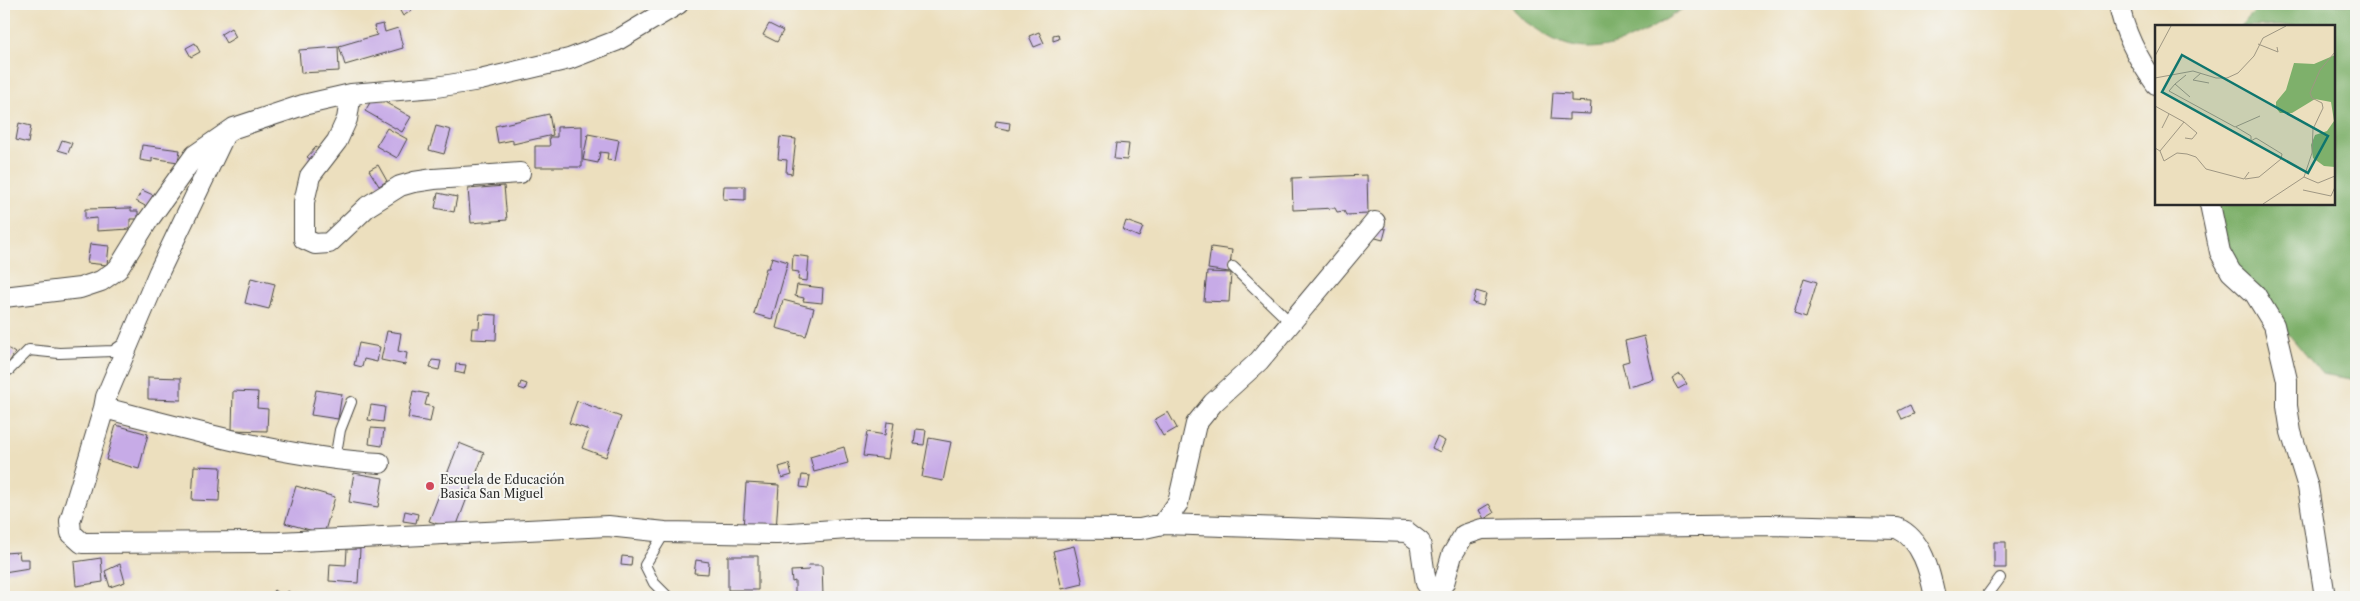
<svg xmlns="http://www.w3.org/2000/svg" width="2360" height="601" viewBox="0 0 2360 601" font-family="'Libre Caslon Text',serif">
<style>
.forest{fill:#7eb06b;stroke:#546e4b}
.building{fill:#c7abe7}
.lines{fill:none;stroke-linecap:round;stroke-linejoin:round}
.service-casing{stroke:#484641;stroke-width:12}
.minor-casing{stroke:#484641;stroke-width:22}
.service{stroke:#fff;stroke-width:10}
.minor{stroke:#fff;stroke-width:20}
.poi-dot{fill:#d1495b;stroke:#f6f6f2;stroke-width:2}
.labels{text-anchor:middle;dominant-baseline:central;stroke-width:4;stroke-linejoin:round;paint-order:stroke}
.poi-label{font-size:12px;fill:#2b2b2b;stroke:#f6f6f2;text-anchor:start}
.inset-road{fill:none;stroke:#9f9783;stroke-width:1}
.view{fill:#0f766e;fill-opacity:0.15;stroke:#0f766e;stroke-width:2.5}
.inset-edge{fill:none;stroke:#2b2b2b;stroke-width:2.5}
</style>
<rect width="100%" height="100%" fill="#f6f6f2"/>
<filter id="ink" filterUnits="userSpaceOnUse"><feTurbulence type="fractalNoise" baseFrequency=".02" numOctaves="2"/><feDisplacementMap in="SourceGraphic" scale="10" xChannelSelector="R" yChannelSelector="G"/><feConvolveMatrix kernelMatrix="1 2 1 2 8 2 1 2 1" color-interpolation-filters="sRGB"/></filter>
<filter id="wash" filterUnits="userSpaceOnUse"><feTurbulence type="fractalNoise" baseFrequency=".0096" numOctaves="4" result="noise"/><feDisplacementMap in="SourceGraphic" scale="20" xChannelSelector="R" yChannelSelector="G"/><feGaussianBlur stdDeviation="1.12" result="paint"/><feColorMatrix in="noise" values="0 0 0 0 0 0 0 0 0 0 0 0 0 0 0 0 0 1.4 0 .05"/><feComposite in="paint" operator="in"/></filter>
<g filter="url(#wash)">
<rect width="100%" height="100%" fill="#ecdfbe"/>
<!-- forest -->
<path class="forest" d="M1511 4H1690C1643 34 1595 69 1541 32 1528 23 1517 18 1511 4Z
M2262 4H2356V380L2322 374 2208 238 2201 204H2334V26H2240Z"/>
<g id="blocks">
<!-- building -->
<path class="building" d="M407 4 411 11 403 16 399 9Z
M383 24 385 32 398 28 403 48 345 65 339 46 377 35 374 26Z
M769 24 783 31 777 42 763 35Z
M231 28 236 37 226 43 221 34Z
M1039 32 1044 43 1034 47 1029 36Z
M1058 34 1059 39 1053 41V35Z
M195 43 200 52 191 57 186 48Z
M338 47 339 71 301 73 299 50Z
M1553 93 1571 94V101L1591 102 1590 114 1569 113V120L1551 119Z
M374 96 411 117 402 132 365 111Z
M549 114 553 135 513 144V140L498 143 495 126Z
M996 121 1010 123 1009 130 995 127Z
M19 123 31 126 28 143 16 140Z
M436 126 451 130 444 154 429 150Z
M582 126V167H535V146H550L549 137H557V127Z
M387 128 407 139 397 158 376 146Z
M588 134 619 140 615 161 607 160 608 153 600 152 598 163 583 160Z
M780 137 796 139 792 174 786 173 787 160 778 159Z
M62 140 72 143 68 153 58 150Z
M1116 143 1129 144 1127 160 1114 159Z
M142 145 180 150 178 162 152 158V162L140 160Z
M316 147 323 152 314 162 307 157Z
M378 165 387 181 379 186 369 170Z
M1367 175 1368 214 1346 215 1344 211 1337 212 1335 208 1293 210 1292 178Z
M504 186 507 220 471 223 468 189Z
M724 186H745V200L723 199Z
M142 190 153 195 147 207 136 201Z
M438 193 457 197 454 212 435 208Z
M131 208V211H138V219H130V229L97 231V218L85 219V209Z
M1126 221 1143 227 1139 237 1123 230Z
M1375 226 1386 229 1383 240 1372 237Z
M90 244 109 246 107 265 87 263Z
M1211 247 1232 250 1229 272 1208 269Z
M793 255 809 257 807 281 798 280 799 272 792 271Z
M772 257 788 262 772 319 754 314 766 268H769Z
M1207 272 1231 273 1229 302 1204 301Z
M251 278 275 284 269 309 245 303Z
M1804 278 1817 282 1806 318 1794 314Z
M797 285 823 288 822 303 803 301 804 298 795 296Z
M1476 291 1486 294 1483 306 1473 303Z
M783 300 814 308 806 336 776 328Z
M480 314 497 315 496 340 471 339 472 328H479Z
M387 331 401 333 398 351 407 353 405 365 381 360Z
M1644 336 1654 380 1628 387 1622 363 1629 361 1625 341Z
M359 343 380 347 377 362 364 359 362 367 354 365Z
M6 347 15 353 4 370V350Z
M432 360 441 361 439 370 430 368Z
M456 364 466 365 464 374 455 372Z
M1680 374 1687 384 1678 389 1672 379Z
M148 377 181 378V400L148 399Z
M521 382 527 384 525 390 519 388Z
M316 390 342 394 338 419 311 415Z
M233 391 258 392 257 408 268 409 267 431 232 430Z
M413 391 428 394 425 405 433 407 430 422 408 418Z
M577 401 621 417 606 457 582 448 589 430 569 423Z
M371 405 385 407 383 422 368 420Z
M1910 405 1914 414 1902 419 1898 411Z
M1168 412 1177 428 1163 436 1154 420Z
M887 422 894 423 888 459 863 456 867 432 885 435Z
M116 425 148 434 139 469 106 460Z
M371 428 384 429 382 446 369 444Z
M916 429 926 430 924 445 914 444Z
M1437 437 1445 441 1440 452 1432 448Z
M929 438 951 442 943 481 922 477Z
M459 443 484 453 455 530 429 521Z
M844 447 848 463 814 472 810 457Z
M789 464 792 475 782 478 779 467Z
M194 466 221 467 219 501 192 500Z
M354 473 383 478 378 507 349 502Z
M802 475 810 476 808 488 800 487Z
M746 483 779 485 776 531 743 529Z
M296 486 335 497 324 534 285 523Z
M1489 504 1494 513 1484 519 1479 510Z
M405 511 418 514 416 523 403 521Z
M1994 542H2006V568H1994Z
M1074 546 1083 584 1062 589 1053 551Z
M347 549H360L358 583 329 581 330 564 346 565Z
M19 552 20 559H29V568L4 572V553Z
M622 556 632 557 631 566 621 565Z
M728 556H758V590H728Z
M101 558 103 582 76 586 74 562Z
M696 560 709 562 708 574 694 573Z
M120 564 125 582 110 587 105 571Z
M808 565H822L823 596 795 597V581L792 582 791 571 809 570Z
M274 590 283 597 288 591 296 597H268Z"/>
</g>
</g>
<g filter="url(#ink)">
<use href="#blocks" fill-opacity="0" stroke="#484641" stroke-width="1"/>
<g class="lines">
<!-- service casing -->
<g class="service-casing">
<path id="service" d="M1233 267 1292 324
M9 370 29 350 59 353 113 351 126 342
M335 459 340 430 351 402
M665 532 645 565 654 583 668 597
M1986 597 2000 578"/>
</g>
<!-- minor casing -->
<g class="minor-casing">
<path id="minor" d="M2119 4C2124 32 2139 61 2156 84
M351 94 347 119 337 141 310 176 304 202V239L315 244 329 243 368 206 400 186 414 182 434 179 520 173
M225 134 159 272 106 397 104 408C195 431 287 458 380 463
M2210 204 2220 252 2231 272 2255 294 2274 325 2287 380V406L2291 432 2308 487 2325 597
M4 297 80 288 101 281 118 269 147 222 195 155 234 128 303 105 351 94 436 87 480 80 569 59 616 41 678 4
M104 408 70 521 71 533 82 543 279 542 608 526 665 532 777 534 862 528 1140 529 1163 524 1178 503 1196 424 1213 403 1259 361 1375 222
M1163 524 1407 532 1420 542 1426 583 1435 593 1444 583 1452 555 1464 535 1482 529 1769 525 1897 528C1922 539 1930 572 1935 597"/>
</g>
<!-- service -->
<use href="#service" class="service"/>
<!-- minor -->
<use href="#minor" class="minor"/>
</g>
</g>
<!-- markers -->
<circle class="poi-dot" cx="430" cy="486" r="5"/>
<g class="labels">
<!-- poi labels -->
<g class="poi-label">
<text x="440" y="479">Escuela de Educación<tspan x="440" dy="14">Basica San Miguel</tspan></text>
</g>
</g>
<!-- overview -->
<g transform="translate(2155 25)">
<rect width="180" height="180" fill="#ecdfbe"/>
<path d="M180 30V142L169 141 158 133 156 120 160 110 172 106 179 96 176 77 160 74 137 88H125L121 83V77L131 65 139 38 159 39Z" fill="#7eb06b"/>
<path class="inset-road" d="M103 19 123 27 122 22M180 27 165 45 155 68 157 73 167 78 168 83 158 104 157 128 149 152 163 158 180 151M0 31 16 1M46 48 38 55 54 58M31 50 20 59 35 72M0 53 38 46 61 53H72L83 48 99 31 108 13 131 1M20 59 14 66 80 102 105 91M0 81 29 97 5 126 0 123M29 97 42 108 37 114 30 113M81 102 96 111V116L101 113 127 129 126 134 104 152 90 154M7 103 14 89M5 126 9 136 22 128 32 129 41 132 51 144 89 154 94 147M148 165 176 171 180 162M108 179 149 152"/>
<path class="view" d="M27 30 173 111 153 148 7 67Z"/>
<rect width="180" height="180" class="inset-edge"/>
</g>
<!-- margin -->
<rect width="2360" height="601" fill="none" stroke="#f6f6f2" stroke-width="20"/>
</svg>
